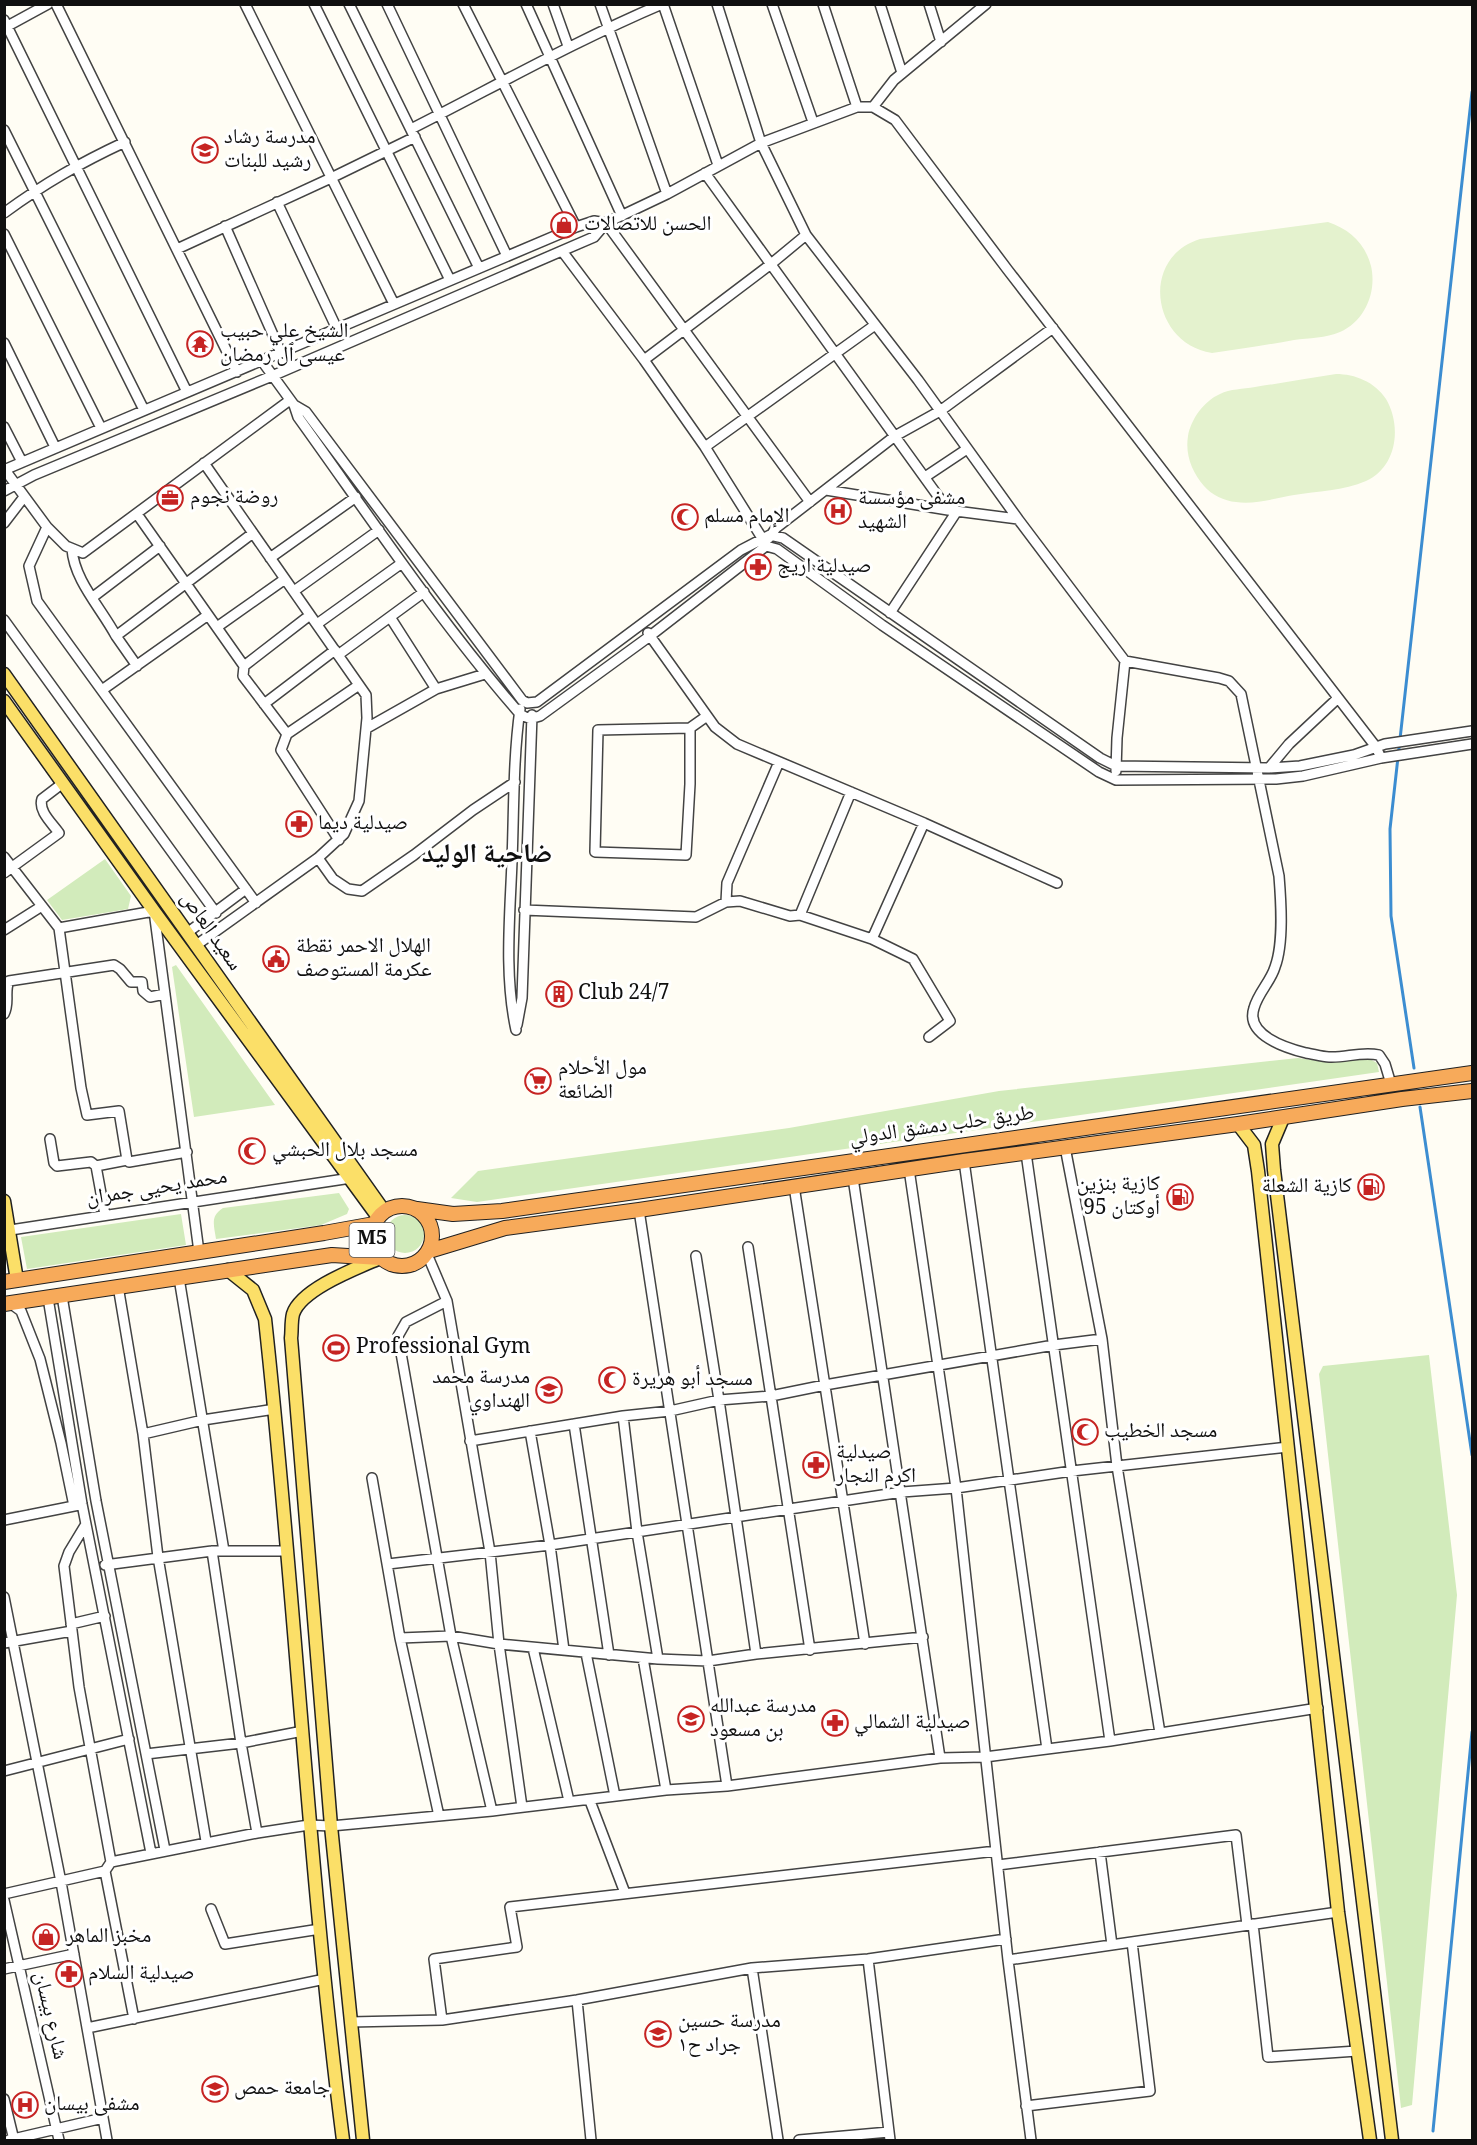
<svg xmlns="http://www.w3.org/2000/svg" width="1477" height="2145" viewBox="0 0 1477 2145" font-family="Georgia,'Noto Naskh Arabic',serif">
<style>
.green{fill:#d2ebbb}
.pitch{fill:#e4f2ce}
.lines{fill:none;stroke-linecap:round;stroke-linejoin:round}
.stream{stroke:#3c8dd1;stroke-width:3}
.minor-casing{stroke:#434343;stroke-width:12}
.major-casing{stroke:#212121;stroke-width:15}
.highway-casing{stroke:#212121;stroke-width:16}
.minor{stroke:#fff;stroke-width:9}
.major{stroke:#fbdf68;stroke-width:12}
.highway{stroke:#f7aa5a;stroke-width:14}
.labels{text-anchor:middle;dominant-baseline:central;stroke-width:6;stroke-linejoin:round;paint-order:stroke}
.shield{fill:#fff;stroke:#585858;stroke-width:1.5}
.shield-label{font-size:20px;font-weight:bold;fill:#101010}
.poi-label{font-size:21px;fill:#101010;stroke:#fff;text-anchor:start}
.street-label{font-size:21px;fill:#101010;stroke:#fff}
.district-label{font-size:27px;font-weight:bold;fill:#101010;stroke:#fff}
</style>
<rect width="100%" height="100%" fill="#fffdf4"/>
<!-- green -->
<path class="green" d="M105 859 131 896 128 909 62 920 47 900Z
M176 965 275 1105 194 1117 172 967Z
M1298 1058 1326 1062 1368 1058 1377 1063 1379 1072 477 1202 451 1198 478 1171 789 1128 999 1091Z
M339 1193 349 1209 347 1214 321 1225 216 1239C214 1225 210 1216 223 1208Z
M181 1214 186 1245 27 1269 21 1237Z
M386 1234a19 19 0 1 1 38 0a19 19 0 1 1-38 0Z
M1429 1355 1457 1595 1412 2105 1401 2108 1319 1374 1323 1366Z"/>
<!-- pitch -->
<path class="pitch" d="M1328 222C1349 229 1365 243 1371 266 1377 292 1365 321 1340 332 1326 338 1309 338 1294 340 1267 345 1240 349 1212 353 1152 344 1139 258 1200 239Z
M1336 374C1355 374 1375 382 1386 399 1402 426 1397 467 1366 481 1344 491 1317 491 1294 495 1276 498 1254 505 1236 502 1224 501 1212 495 1204 486 1192 472 1185 455 1188 436 1191 419 1204 401 1220 394 1230 389 1243 389 1255 387 1282 383 1309 378 1336 374Z"/>
<g class="lines">
<!-- stream -->
<path class="stream" d="M1414 1068 1391 916 1390 829 1472 92
M1420 1107 1472 1455
M1433 2131 1472 1732"/>
<!-- minor casing -->
<g class="minor-casing">
<path id="minor" d="M56 4 237 372
M245 4 394 304
M314 4 450 280
M349 4 479 268
M387 4 507 256
M463 4 576 227
M526 4 622 216
M553 4 568 46
M600 4 667 194
M663 4 718 165
M717 4 761 143 806 235 918 380 1018 519 1125 661 1219 678 1229 681 1241 694 1279 876C1281 901 1284 943 1275 967 1271 981 1258 993 1254 1008 1245 1035 1286 1048 1306 1053 1313 1054 1322 1057 1329 1057 1346 1058 1361 1051 1379 1055L1385 1064 1391 1084
M772 4 813 122
M823 4 857 107
M880 4 902 73
M929 4 941 42
M4 20 187 392
M4 28 48 4
M873 107 894 80 986 4
M411 129C494 87 575 41 662 4
M4 130 144 410
M705 173 948 510
M277 202 337 329
M4 213C45 183 80 163 125 142
M606 223 810 502
M225 226 281 353
M4 234 101 428
M177 249 331 178 415 137
M562 251 644 360 705 447 762 538
M4 343 55 447
M644 360 771 264 806 235
M262 361 294 405 298 417C370 517 439 621 520 714 528 719 531 719 540 716L650 636 766 546 777 549 882 625 1099 772 1116 780 1276 779 1303 776 1381 758 1472 744
M294 405 306 412 522 700 527 703 537 702 741 550 770 535 783 538 1100 758 1116 766 1269 768 1300 766 1354 755 1385 744 1472 731
M4 427 22 462
M705 447 875 325
M4 470 576 227 594 221 606 223 667 194 761 143 857 107H873L895 120 1007 269 1376 747 1381 758
M5 470 47 527 66 546 83 553 290 400
M925 477 967 449
M826 490 948 510 1018 519
M4 491 34 475 272 376 594 237 606 223
M137 514 244 666 243 676 287 734 281 750 339 840
M4 523 24 497
M47 527 29 566 37 601 256 903
M769 538 776 528 895 436 940 411 1053 328
M72 549C74 580 101 608 116 636L253 533
M270 558 356 497
M294 591 379 530
M93 597 160 546
M890 613 957 511
M390 617 436 689
M4 620 216 913
M317 624 402 563
M217 627 285 579
M648 633 715 727 737 744 924 823 1057 883
M116 636 137 666
M338 655 424 592
M244 666 310 615
M102 690 208 615
M264 704 335 650
M367 728 436 689 485 674
M690 728V784L686 855 595 852 598 730 690 728 707 716
M287 734 359 685
M1269 768 1289 744 1337 699
M1116 771 1117 738 1125 661
M851 792 800 915 872 939 924 823
M4 857 59 928 81 1088 87 1115 119 1111 127 1160 129 1162 187 1152
M318 858 333 879 348 889 362 891 414 855 473 810 515 782
M4 873 59 833C52 823 38 811 42 799L63 783
M726 902 727 883 779 762
M524 910 696 917 726 902 740 901 790 916 800 915
M59 928 154 911 199 1252
M4 930 42 906
M187 933 246 889
M872 939 913 959 950 1021 929 1037
M195 946 318 858 344 834 359 801 367 718 366 695 204 463
M4 1014C10 1003 4 992 9 981L114 965 120 969 131 982H142L143 991 150 997 165 994
M517 1025 522 998 532 715
M516 1030C504 975 510 916 512 861 514 810 513 759 520 709
M50 1139 54 1163 57 1166 91 1162 96 1166 105 1215
M1065 1147 1102 1339 1117 1466 1160 1733
M1026 1153 1110 1741
M964 1161 1047 1749
M96 1166 127 1160
M909 1169 956 1488 1008 1960 1031 2140
M853 1178 940 1758
M794 1186 865 1644
M639 1210 727 1786
M4 1231 351 1178
M748 1247 810 1650
M427 1254 447 1301 490 1552 499 1644 522 1807
M696 1256 719 1400 756 1654
M179 1278 224 1551
M118 1286 143 1434 158 1557 206 1841
M62 1296 96 1501 165 1850
M48 1298 82 1504 151 1853
M447 1301 406 1322 398 1336 451 1636 492 1811
M10 1303 21 1311 40 1359 61 1443 74 1506
M623 1416 637 1532 658 1659
M574 1424 609 1655
M530 1431 550 1545 564 1650
M143 1434 203 1420 275 1409
M470 1441 623 1416 670 1411 719 1400 771 1396 825 1385 1054 1345 1102 1339
M372 1478 400 1638 439 1816
M4 1520 79 1505
M86 1524 69 1552 64 1566 79 1687 111 1862 105 1871 134 2019
M212 1551 241 1743 257 1833 309 1825 331 1826 492 1811 666 1790 727 1786 940 1758 985 1757 1110 1741 1318 1708
M388 1564 550 1545 902 1492 956 1488 1072 1471 1288 1447
M105 1565 212 1551H288
M4 1597 61 1882 107 2140
M71 1624 105 1616
M400 1638 451 1636 499 1644 658 1659 708 1661 756 1654 923 1637
M4 1643 72 1631
M533 1648 569 1801
M586 1653 615 1796
M643 1658 666 1790
M146 1754 241 1743 303 1731
M4 1771 129 1739
M590 1801 625 1893
M1100 1852 1112 1945
M111 1862 257 1833
M998 1865 1236 1835 1247 1925
M4 1894 105 1871
M4 1900 59 2140
M211 1909 225 1944 320 1929
M1253 1924 1268 2057 1357 2051
M868 1959 890 2140
M1008 1960 1338 1912
M752 1968 778 2140
M4 1969 74 1954
M577 2000 591 2140
M442 2020 434 1959 517 1947 510 1907 996 1851
M350 2022 442 2020 577 2000 752 1968 868 1959 1006 1939
M87 2028 325 1979
M4 2099 14 2140
M1026 2106 1150 2091 1132 1942
M9 2140 103 2118
M799 2140 889 2132"/>
</g>
<!-- major casing -->
<g class="major-casing">
<path id="major" d="M4 674 384 1211
M4 701 154 911 378 1217
M1283 1118 1272 1144 1274 1170 1392 2140
M1238 1124 1254 1145 1258 1171 1338 1912 1370 2140
M4 1201 17 1280
M228 1270 253 1290 265 1319C295 1593 308 1868 343 2140
M363 2140 331 1826 291 1338C292 1331 291 1322 293 1314 301 1289 357 1268 380 1258"/>
</g>
<!-- highway casing -->
<g class="highway-casing">
<path id="highway" d="M372 1236a30 30 0 1 1 60 0a30 30 0 1 1-60 0Z
M417 1209 453 1214 502 1211 1472 1073
M429 1251 505 1228 639 1210 964 1161 1238 1124 1402 1099 1472 1091
M4 1282 324 1233 374 1224
M4 1304 332 1255 380 1258"/>
</g>
<!-- minor -->
<use href="#minor" class="minor"/>
<!-- major -->
<use href="#major" class="major"/>
<!-- highway -->
<use href="#highway" class="highway"/>
</g>
<!-- icons -->
<defs>
<g id="school-ring" transform="scale(1.35)"><circle r="9.5" fill="#fff" stroke="#c62423" stroke-width="1.5"/><path d="M0-5L7-2L0 1L-7-2ZM-4 1L0 2.5L4 1V4Q0 6-4 4Z" fill="#c62423"/></g>
<g id="shop-ring" transform="scale(1.35)"><circle r="9.5" fill="#fff" stroke="#c62423" stroke-width="1.5"/><path d="M-5-2.5h2.3a2.7 3.5 0 0 1 5.4 0H5L5.5 6h-11ZM-1.5-2.5h3a1.5 2.3 0 0 0-3 0Z" fill="#c62423"/></g>
<g id="temple-ring" transform="scale(1.35)"><circle r="9.5" fill="#fff" stroke="#c62423" stroke-width="1.5"/><path d="M0-6L5-2H3V0L6.5 2.5H4V6H1.5V3h-3V6H-4V2.5H-6.5L-3 0V-2H-5Z" fill="#c62423"/></g>
<g id="office-ring" transform="scale(1.35)"><circle r="9.5" fill="#fff" stroke="#c62423" stroke-width="1.5"/><path d="M-6-3h4V-5.5h4V-3h4V5H-6ZM-1-4.5V-3h2v-1.5ZM-6 0V1H6V0Z" fill="#c62423"/></g>
<g id="hospital-ring" transform="scale(1.35)"><circle r="9.5" fill="#fff" stroke="#c62423" stroke-width="1.5"/><path d="M-5-5h3v3.5h4V-5h3V5h-3V1.5h-4V5h-3Z" fill="#c62423"/></g>
<g id="mosque-ring" transform="scale(1.35)"><circle r="9.5" fill="#fff" stroke="#c62423" stroke-width="1.5"/><path d="M3.5-4.9A6 6 0 1 0 3.5 4.9A5 5 0 1 1 3.5-4.9Z" fill="#c62423"/></g>
<g id="pharmacy-ring" transform="scale(1.35)"><circle r="9.5" fill="#fff" stroke="#c62423" stroke-width="1.5"/><path d="M-2-6h4v4h4v4h-4v4h-4v-4h-4v-4h4Z" fill="#c62423"/></g>
<g id="civic-ring" transform="scale(1.35)"><circle r="9.5" fill="#fff" stroke="#c62423" stroke-width="1.5"/><path d="M-.6-6.5H3V-4.5H.6V-3L4-1V1h2V6H-6V1h2V-1L-.6-3ZM-1.2 2.5V6h2.4V2.5Z" fill="#c62423"/></g>
<g id="building-ring" transform="scale(1.35)"><circle r="9.5" fill="#fff" stroke="#c62423" stroke-width="1.5"/><path d="M-4-6H4V6H1V3H-1V6H-4ZM-2.5-4.3h1.7v1.8h-1.7ZM.8-4.3h1.7v1.8H.8ZM-2.5-1h1.7V.8h-1.7ZM.8-1h1.7V.8H.8Z" fill="#c62423"/></g>
<g id="supermarket-ring" transform="scale(1.35)"><circle r="9.5" fill="#fff" stroke="#c62423" stroke-width="1.5"/><path d="M-6-5.5h2.5l.6 2H6L4.5 2H-2.5L-4.4-4H-6ZM-1.5 3.2a1.3 1.3 0 1 0 .1 0ZM3 3.2a1.3 1.3 0 1 0 .1 0Z" fill="#c62423"/></g>
<g id="fuel-ring" transform="scale(1.35)"><circle r="9.5" fill="#fff" stroke="#c62423" stroke-width="1.5"/><path d="M-5.5-6h7V0h2V4h1.3V-2.5L3-4.5l.8-.8L6-3V5H2.5V1h-1V6h-7ZM-4.2-4.7v3.2H.2V-4.7Z" fill="#c62423"/></g>
<g id="stadium-ring" transform="scale(1.35)"><circle r="9.5" fill="#fff" stroke="#c62423" stroke-width="1.5"/><path d="M0-5a6.5 5 0 1 0 0 10a6.5 5 0 1 0 0-10ZM-3.5-1.8h7v3.6h-7Z" fill="#c62423"/></g>
<g id="university-ring" transform="scale(1.35)"><circle r="9.5" fill="#fff" stroke="#c62423" stroke-width="1.5"/><path d="M0-5L7-2L0 1L-7-2ZM-4 1L0 2.5L4 1V4Q0 6-4 4Z" fill="#c62423"/></g>
</defs>
<g fill-rule="evenodd">
<use href="#school-ring" x="205" y="150"/>
<use href="#shop-ring" x="564" y="225"/>
<use href="#temple-ring" x="200" y="344"/>
<use href="#office-ring" x="170" y="498"/>
<use href="#hospital-ring" x="838" y="511"/>
<use href="#mosque-ring" x="685" y="517"/>
<use href="#pharmacy-ring" x="758" y="567"/>
<use href="#pharmacy-ring" x="299" y="824"/>
<use href="#civic-ring" x="276" y="959"/>
<use href="#building-ring" x="559" y="994"/>
<use href="#supermarket-ring" x="538" y="1081"/>
<use href="#mosque-ring" x="252" y="1151"/>
<use href="#fuel-ring" x="1371" y="1187"/>
<use href="#fuel-ring" x="1180" y="1197"/>
<use href="#stadium-ring" x="336" y="1348"/>
<use href="#mosque-ring" x="612" y="1380"/>
<use href="#school-ring" x="549" y="1390"/>
<use href="#mosque-ring" x="1085" y="1432"/>
<use href="#pharmacy-ring" x="816" y="1465"/>
<use href="#school-ring" x="691" y="1719"/>
<use href="#pharmacy-ring" x="835" y="1723"/>
<use href="#shop-ring" x="46" y="1937"/>
<use href="#pharmacy-ring" x="69" y="1974"/>
<use href="#school-ring" x="658" y="2034"/>
<use href="#university-ring" x="215" y="2089"/>
<use href="#hospital-ring" x="25" y="2105"/>
</g>
<g class="labels">
<!-- shield labels -->
<rect class="shield" x="349.5" y="1223" width="45" height="34" rx="4.5"/>
<g class="shield-label">
<text x="372" y="1240">M5</text>
</g>
<!-- poi labels -->
<g class="poi-label">
<text x="224" y="138">مدرسة رشاد<tspan x="224" dy="24">رشيد للبنات</tspan></text>
<text x="584" y="225">الحسن للاتصالات</text>
<text x="220" y="332">الشيخ علي حبيب<tspan x="220" dy="24">عيسى ٱل رمضان</tspan></text>
<text x="190" y="498">روضة نجوم</text>
<text x="858" y="499">مشفى مؤسسة<tspan x="858" dy="24">الشهيد</tspan></text>
<text x="704" y="517">الإمام مسلم</text>
<text x="777" y="567">صيدلية اريج</text>
<text x="318" y="824">صيدلية ديما</text>
<text x="296" y="947">الهلال الاحمر نقطة<tspan x="296" dy="24">عكرمة المستوصف</tspan></text>
<text x="578" y="994">Club 24/7</text>
<text x="558" y="1069">مول الأحلام<tspan x="558" dy="24">الضائعة</tspan></text>
<text x="272" y="1151">مسجد بلال الحبشي</text>
<text x="1160" y="1185" text-anchor="end">كازية بنزين<tspan x="1160" dy="24">أوكتان 95</tspan></text>
<text x="1352" y="1187" text-anchor="end">كازية الشعلة</text>
<text x="356" y="1348">Professional Gym</text>
<text x="530" y="1378" text-anchor="end">مدرسة محمد<tspan x="530" dy="24">الهنداوي</tspan></text>
<text x="632" y="1380">مسجد أبو هريرة</text>
<text x="1104" y="1432">مسجد الخطيب</text>
<text x="836" y="1453">صيدلية<tspan x="836" dy="24">اكرم النجار</tspan></text>
<text x="710" y="1707">مدرسة عبدالله<tspan x="710" dy="24">بن مسعود</tspan></text>
<text x="854" y="1723">صيدلية الشمالي</text>
<text x="66" y="1937">مخبز الماهر</text>
<text x="88" y="1974">صيدلية السلام</text>
<text x="678" y="2022">مدرسة حسين<tspan x="678" dy="24">جراد ح١</tspan></text>
<text x="234" y="2089">جامعة حمص</text>
<text x="44" y="2105">مشفى بيسان</text>
</g>
<!-- street labels -->
<g class="street-label">
<text transform="translate(210 932) rotate(55)">سعيد العاص</text>
<text transform="translate(942 1127) rotate(-8)">طريق حلب دمشق الدولي</text>
<text transform="translate(157 1189) rotate(-9)">محمد يحيى جمران</text>
<text transform="translate(49 2016) rotate(77)">شارع بيسان</text>
</g>
<!-- district labels -->
<g class="district-label">
<text x="487" y="856">ضاحية الوليد</text>
</g>
</g>
<!-- border -->
<rect width="1477" height="2145" fill="none" stroke="#101010" stroke-width="12"/>
</svg>
